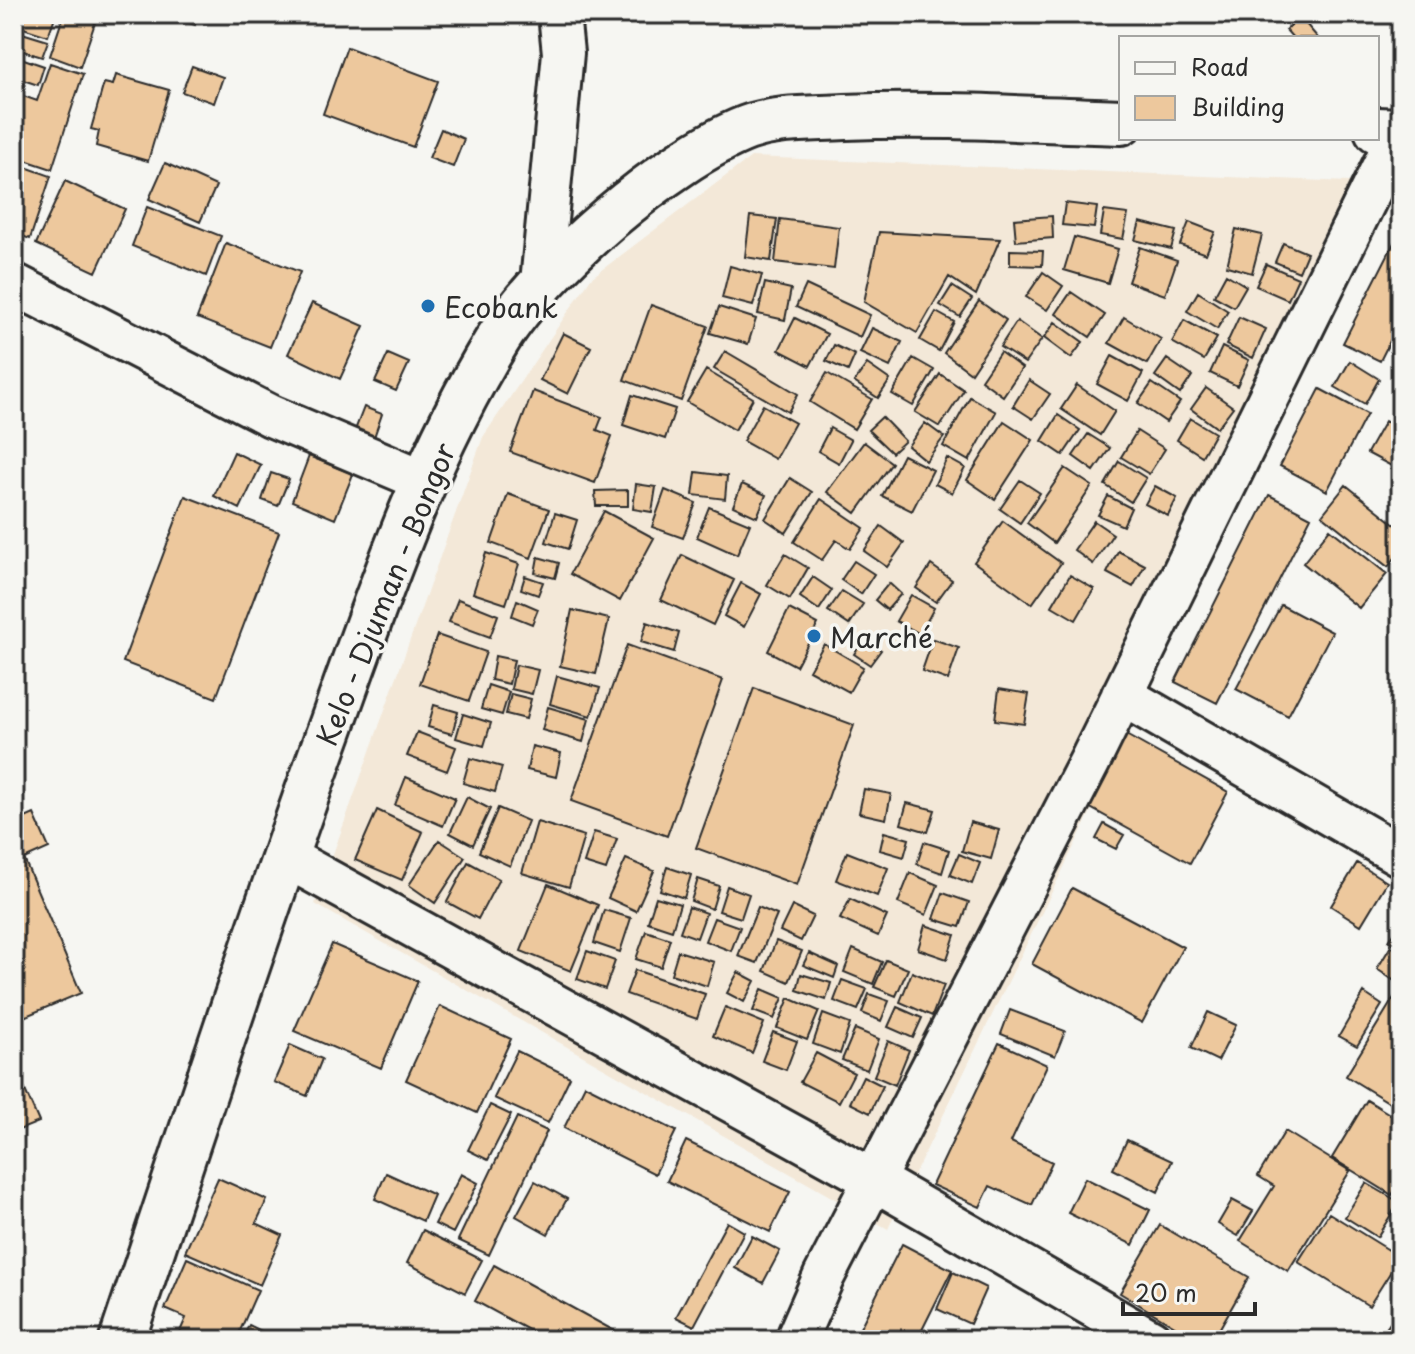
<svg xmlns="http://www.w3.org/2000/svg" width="1415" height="1354" viewBox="0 0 1415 1354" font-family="'Playpen Sans',sans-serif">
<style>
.built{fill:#f3e8d8}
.building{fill:#edc89d;stroke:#2b2b2b;stroke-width:2}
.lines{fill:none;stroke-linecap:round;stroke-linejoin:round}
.street-casing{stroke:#2b2b2b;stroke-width:46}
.highway-casing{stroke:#2b2b2b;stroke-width:50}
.street{stroke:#f6f6f2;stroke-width:40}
.highway{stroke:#f6f6f2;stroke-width:44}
.poi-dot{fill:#1f6fb2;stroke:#f6f6f2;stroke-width:3}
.labels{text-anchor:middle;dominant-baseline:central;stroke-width:7;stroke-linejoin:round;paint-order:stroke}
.poi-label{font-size:28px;fill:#2b2b2b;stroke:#f6f6f2;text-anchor:start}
.street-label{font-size:28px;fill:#2b2b2b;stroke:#f6f6f2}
</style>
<rect width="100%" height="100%" fill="#f6f6f2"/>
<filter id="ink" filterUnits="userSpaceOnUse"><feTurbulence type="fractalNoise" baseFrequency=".0125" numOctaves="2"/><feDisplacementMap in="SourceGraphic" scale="16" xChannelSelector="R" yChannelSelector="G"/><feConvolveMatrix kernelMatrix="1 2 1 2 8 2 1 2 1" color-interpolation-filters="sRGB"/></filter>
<g filter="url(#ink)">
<!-- built -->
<path class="built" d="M751 157 1396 184 888 1229 315 904 483 437 591 278Z"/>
<!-- building -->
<path class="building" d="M14 14H56L48 36 14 25Z
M64 14H98L80 67 50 56Z
M171 14H198L195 25 170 17Z
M1300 17 1318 38H1293L1286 30Z
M22 33 48 41 42 57 17 49Z
M347 47 438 81 413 147 323 114Z
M18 57 44 66 38 85 14 77Z
M50 63 83 74 52 169 19 158 24 140 14 137 15 93 37 101Z
M192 66 223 77 214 103 182 92Z
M116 75 169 90 148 161 96 146 99 131 91 129 104 83 113 85Z
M441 129 464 139 453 167 429 158Z
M14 163 51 176 30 239 14 233Z
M165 163 216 186 200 222 149 199Z
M65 181 125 209 96 272 36 244Z
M1065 203 1097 207 1094 228 1062 225Z
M147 207 221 236 206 276 132 246Z
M1104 211 1128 214 1123 239 1100 235Z
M750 216 777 219 771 261 745 257Z
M1052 216 1053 238 1016 241 1014 219Z
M780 219 839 227 834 269 775 262Z
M1140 222 1176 231 1171 249 1135 240Z
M1189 222 1215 232 1206 254 1180 245Z
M1236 229 1262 235 1252 273 1227 266Z
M879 232 1000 239 976 295 949 277 917 333 864 302Z
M1399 233 1401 319 1380 361 1343 343Z
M1074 237 1118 249 1108 283 1064 270Z
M226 243 300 272 270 347 197 318Z
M1283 243 1307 253 1299 272 1275 262Z
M1140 247 1177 260 1165 295 1128 282Z
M1010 250 1043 251 1042 266 1010 265Z
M1266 264 1298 278 1288 300 1256 286Z
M730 266 762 275 753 306 722 298Z
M1043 272 1063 286 1047 310 1026 297Z
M1226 274 1246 286 1234 307 1214 296Z
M765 283 791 289 785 320 758 314Z
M806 285 870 315 860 337 796 307Z
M952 286 972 299 960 317 940 305Z
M1071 292 1105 315 1090 337 1056 314Z
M1198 292 1228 311 1217 329 1187 311Z
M979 301 1006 320 971 373 944 353Z
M312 303 364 326 340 379 288 354Z
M651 305 708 326 681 401 624 380Z
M719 307 756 319 748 344 710 333Z
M936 312 954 322 939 351 920 340Z
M1124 317 1161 339 1147 364 1109 343Z
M1239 317 1266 329 1253 358 1226 345Z
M795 318 827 334 810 366 779 350Z
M1184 320 1217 338 1204 360 1172 342Z
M1017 321 1042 339 1025 363 1000 347Z
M1055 322 1083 342 1071 358 1044 338Z
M872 328 902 342 890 367 860 353Z
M563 333 591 347 568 394 540 380Z
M834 345 855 355 848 371 826 361Z
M1222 347 1249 360 1237 386 1210 373Z
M725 351 798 394 788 412 714 369Z
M1000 352 1022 368 1003 396 981 380Z
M388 354 409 363 396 391 375 382Z
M1112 356 1143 373 1128 401 1097 384Z
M913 358 934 370 913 406 892 394Z
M1167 359 1192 376 1180 394 1155 376Z
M1350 361 1379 379 1365 404 1335 387Z
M867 364 890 380 878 398 854 382Z
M706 370 753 398 735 430 687 402Z
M827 373 872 399 854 429 810 402Z
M940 374 964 390 940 427 915 412Z
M1029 380 1050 394 1033 419 1013 406Z
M1152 383 1180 402 1166 422 1138 403Z
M1077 385 1115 411 1100 435 1061 409Z
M1206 388 1233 407 1217 428 1191 409Z
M1320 389 1367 414 1327 491 1280 466Z
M533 391 602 417 597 430 612 436 595 483 510 452Z
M632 395 675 409 665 439 623 425Z
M970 397 996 412 969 461 943 446Z
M763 405 795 423 775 459 743 441Z
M364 407 382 414 373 440 354 433Z
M1058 415 1080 430 1063 455 1042 441Z
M882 417 905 441 892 453 868 430Z
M1190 418 1215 433 1202 456 1177 440Z
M1004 421 1033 440 995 499 967 480Z
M1385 421 1401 430V471L1367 453Z
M925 423 944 437 926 461 908 446Z
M830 428 851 440 839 463 818 451Z
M1137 431 1165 449 1149 474 1121 457Z
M1088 434 1110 448 1094 471 1073 456Z
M864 442 892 463 856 513 827 492Z
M234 452 261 465 240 509 214 496Z
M903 455 933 470 912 511 882 496Z
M309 456 353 474 335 519 292 501Z
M947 458 965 468 952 493 935 484Z
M1119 461 1146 478 1131 502 1105 485Z
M1065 468 1092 486 1054 543 1027 523Z
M696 472 727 476 725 499 693 495Z
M271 473 289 479 278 506 262 500Z
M790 478 812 492 786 533 765 519Z
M1020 480 1040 493 1020 523 1000 509Z
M636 484 656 487 652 512 633 509Z
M742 484 766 495 757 517 733 506Z
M1346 485 1401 529V550L1388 567 1322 515Z
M1155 486 1177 498 1168 516 1145 504Z
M628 490V506H596L595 491Z
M665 490 696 503 683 538 652 527Z
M508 494 549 509 531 558 491 543Z
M1269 495 1311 517 1217 703 1175 682Z
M185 496 279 532 216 698 123 662Z
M1108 496 1131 508 1123 526 1098 515Z
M821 499 864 528 850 549 836 540 822 560 794 542Z
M709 507 750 524 737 555 697 537Z
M604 511 654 538 620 601 570 574Z
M555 513 577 520 568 549 546 542Z
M1003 521 1061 563 1032 604 974 562Z
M1094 521 1113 534 1093 564 1074 550Z
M881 526 904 543 887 567 864 551Z
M1330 529 1387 574 1359 608 1303 563Z
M1118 551 1145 565 1133 587 1107 573Z
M486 553 519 564 506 604 473 593Z
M785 554 808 568 790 599 767 585Z
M682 555 734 580 713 625 661 600Z
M538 557 559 563 555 578 535 573Z
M854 561 874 574 861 594 841 580Z
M931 565 952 580 936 602 916 588Z
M1070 575 1094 589 1076 620 1052 606Z
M525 576 543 582 538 595 521 589Z
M813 577 832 590 819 610 800 597Z
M741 583 761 594 744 627 724 616Z
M889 583 901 594 887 610 875 600Z
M842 591 863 604 849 625 828 611Z
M911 595 934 608 920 634 896 621Z
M458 599 498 615 490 637 449 622Z
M517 600 538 609 532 624 512 616Z
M1281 605 1332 632 1288 716 1236 689Z
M789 609 818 624 796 666 768 651Z
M572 610 609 619 596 674 560 666Z
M647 622 679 633 674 652 641 642Z
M437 635 486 652 469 701 420 684Z
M864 639 881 650 870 665 854 654Z
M933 639 959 648 948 680 922 671Z
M824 644 863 667 849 692 809 670Z
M627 645 723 680 667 836 571 801Z
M495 656 514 660 509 684 491 680Z
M516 665 538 670 532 694 511 689Z
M557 676 600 688 591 716 550 704Z
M488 685 509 692 502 715 481 709Z
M754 688 854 725 797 885 696 848Z
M999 689 1029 694 1024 724 995 720Z
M511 694 531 699 526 719 506 714Z
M434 705 458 712 452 734 428 727Z
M548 707 589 719 583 742 542 730Z
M463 714 491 723 484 746 456 738Z
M417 732 456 747 447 771 407 756Z
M1126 735 1228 792 1190 863 1087 806Z
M532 746 561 753 556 777 527 770Z
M470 758 502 767 495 792 463 783Z
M406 777 455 798 443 826 395 805Z
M864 789 891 794 886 819 859 813Z
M467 797 490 809 473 845 450 833Z
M907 803 935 810 928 832 901 824Z
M498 808 528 821 510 866 479 852Z
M377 810 423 832 402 880 355 860Z
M34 814 49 848 24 859 81 993 14 1021V823Z
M537 822 584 836 569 887 522 873Z
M970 822 999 830 991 859 962 851Z
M1104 824 1124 835 1116 849 1096 839Z
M594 832 617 839 606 870 584 863Z
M884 832 909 839 904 857 880 850Z
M439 840 465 857 435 903 409 885Z
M924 842 949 850 942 873 917 864Z
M847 852 888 868 877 896 836 880Z
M959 854 980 863 972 884 950 875Z
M626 859 654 871 636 911 608 898Z
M468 862 499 879 478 919 447 902Z
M1357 863 1387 882 1361 925 1331 906Z
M667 867 691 875 684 898 660 890Z
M910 873 938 885 926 915 898 903Z
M698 879 719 886 712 909 691 901Z
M548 884 598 905 571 971 521 951Z
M727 886 749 894 741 918 719 911Z
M1072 888 1183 947 1142 1023 1032 964Z
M943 893 969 902 960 927 934 919Z
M656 897 680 904 672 930 648 922Z
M850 899 887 916 878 936 840 919Z
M792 906 813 916 801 941 780 931Z
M689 907 706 913 697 938 680 932Z
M758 907 777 915 757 963 738 956Z
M604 910 631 918 620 952 594 943Z
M714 918 740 927 731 951 705 941Z
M1401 922V949L1389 941Z
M925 925 955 935 947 959 918 949Z
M646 931 670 939 661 967 636 959Z
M776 941 802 951 789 982 764 971Z
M332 944 418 981 381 1068 294 1031Z
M1391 946 1401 953V973L1396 982 1377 969Z
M853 949 882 962 873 984 844 972Z
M587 951 615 961 605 989 577 979Z
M678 951 714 962 707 986 671 974Z
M809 953 838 966 834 978 803 965Z
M886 960 908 969 896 996 874 987Z
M635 970 705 994 697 1019 626 994Z
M738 972 755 981 744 1002 727 993Z
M912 972 944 985 932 1016 900 1002Z
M801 974 831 983 826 1000 797 990Z
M842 980 867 989 858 1010 834 1001Z
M1401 986V1085L1390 1103 1346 1076Z
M762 989 783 998 774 1019 753 1011Z
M1364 993 1382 1005 1357 1046 1339 1036Z
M869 994 889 1001 881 1021 862 1013Z
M789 998 819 1011 807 1040 777 1028Z
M440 1006 511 1039 477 1113 406 1080Z
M725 1007 764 1023 752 1053 713 1036Z
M897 1007 922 1018 913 1038 888 1027Z
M1010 1010 1065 1031 1055 1056 1001 1034Z
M1208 1012 1236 1025 1218 1061 1191 1048Z
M823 1014 850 1024 840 1054 813 1044Z
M855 1029 879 1039 867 1070 842 1060Z
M773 1032 797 1041 786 1070 762 1061Z
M888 1041 909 1050 895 1085 874 1076Z
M999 1043 1047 1065 1011 1142 1052 1162 1032 1205 990 1186 980 1207 932 1185Z
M290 1045 322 1059 307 1096 274 1082Z
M517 1051 570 1077 548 1123 494 1098Z
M816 1053 854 1073 839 1102 800 1082Z
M14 1065 39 1122 14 1132Z
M863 1076 883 1086 870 1113 850 1103Z
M585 1085 676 1131 655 1174 564 1128Z
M1367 1100 1401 1121V1139L1395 1148 1401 1152V1180L1392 1195 1332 1158Z
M490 1105 511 1115 488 1160 468 1150Z
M517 1117 547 1131 489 1255 458 1240Z
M1285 1131 1350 1171 1288 1271 1240 1241 1274 1186 1258 1176Z
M1127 1140 1172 1161 1158 1192 1113 1169Z
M686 1141 790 1192 770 1232 667 1181Z
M386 1173 434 1195 423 1221 375 1199Z
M461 1174 478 1183 453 1233 435 1224Z
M218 1178 267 1200 256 1223 282 1235 260 1285 185 1252Z
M1085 1178 1150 1210 1133 1245 1068 1213Z
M535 1181 567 1199 548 1234 516 1216Z
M1366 1183 1399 1202 1377 1237 1345 1217Z
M1232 1200 1253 1211 1238 1236 1218 1224Z
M1329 1213 1400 1257 1369 1306 1298 1262Z
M727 1222 744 1232 694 1326 676 1317Z
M1160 1225 1249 1277 1213 1340H1198L1120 1293Z
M423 1230 482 1260 465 1293 407 1263Z
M752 1236 780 1251 763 1283 735 1268Z
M902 1244 952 1270 917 1340H854Z
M187 1258 258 1290 236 1340H186L178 1336 186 1318 165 1309Z
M494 1265 631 1340H547L475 1301Z
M953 1272 986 1288 970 1324 937 1309Z
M1390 1323 1401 1330V1340H1378Z
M249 1325 279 1340H242Z
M1286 1330 1303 1340H1280Z"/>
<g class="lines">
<!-- street casing -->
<g class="street-casing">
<path id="street" d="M541 283 563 53 559 14
M14 284 271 416 425 481
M1122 695 1401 856
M284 856 874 1180 1151 1340
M796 1340 824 1276 1090 761 1400 131"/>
</g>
<!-- highway casing -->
<g class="highway-casing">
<path id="highway" d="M1377 130 1401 131
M122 1340C191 1134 258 928 332 724 379 593 425 457 498 339 544 266 667 159 747 128 778 117 813 119 845 117 937 113 1029 119 1121 122"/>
</g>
<!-- street -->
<use href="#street" class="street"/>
<!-- highway -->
<use href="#highway" class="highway"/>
</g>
</g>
<!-- markers -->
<g class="poi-dot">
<circle cx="428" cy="306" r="8"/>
<circle cx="814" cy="636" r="8"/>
</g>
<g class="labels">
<!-- poi labels -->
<g class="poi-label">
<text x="444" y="306">Ecobank</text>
<text x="830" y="636">Marché</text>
</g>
<!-- street labels -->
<g class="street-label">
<text transform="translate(385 594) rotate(-68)">Kelo - Djuman - Bongor</text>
</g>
</g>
<!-- margin -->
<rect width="1415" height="1354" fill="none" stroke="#f6f6f2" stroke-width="48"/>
<rect x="24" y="24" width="1367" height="1306" fill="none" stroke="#2b2b2b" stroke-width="3" filter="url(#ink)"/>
<!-- legend -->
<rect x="1119" y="36" width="260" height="104" fill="#f6f6f2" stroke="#a5a5a2" stroke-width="2"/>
<rect x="1135" y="62" width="40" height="12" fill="#f6f6f2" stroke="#a5a5a2" stroke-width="2"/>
<text x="1191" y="76" font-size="24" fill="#2b2b2b">Road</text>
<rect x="1135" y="96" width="40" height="24" fill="#edc89d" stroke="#a5a5a2" stroke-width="2"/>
<text x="1191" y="116" font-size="24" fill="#2b2b2b">Building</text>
<!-- scale -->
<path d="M1123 1302v12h132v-12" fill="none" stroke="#2b2b2b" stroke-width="4"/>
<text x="1135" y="1302" font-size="24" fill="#2b2b2b" stroke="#f6f6f2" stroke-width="6" paint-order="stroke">20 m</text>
</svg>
